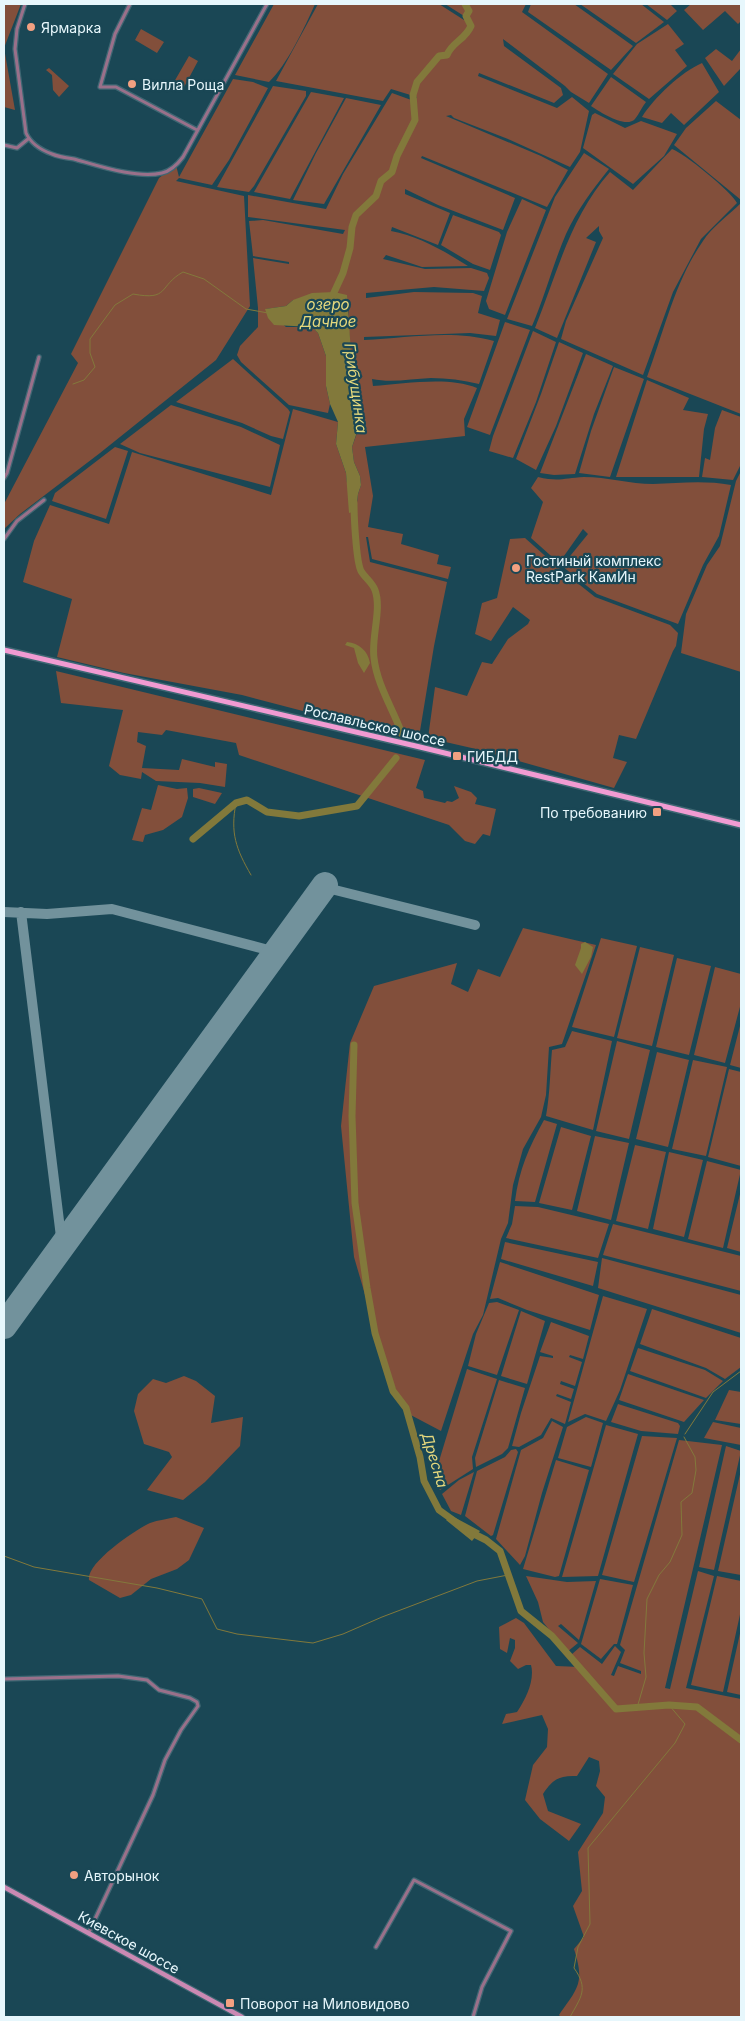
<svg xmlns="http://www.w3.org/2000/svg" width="745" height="2021" viewBox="0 0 745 2021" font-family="Inter,sans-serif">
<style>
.green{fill:#824f3b}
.water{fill:#82793b}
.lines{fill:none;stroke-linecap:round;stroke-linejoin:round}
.stream{stroke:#82793b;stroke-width:1}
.river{stroke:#82793b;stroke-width:7}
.taxiway{stroke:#72929c;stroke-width:10}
.runway{stroke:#72929c;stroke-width:26}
.street-casing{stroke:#3f6773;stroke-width:5.5}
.secondary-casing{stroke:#3f6773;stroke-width:7}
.primary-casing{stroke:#3f6773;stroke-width:8}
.street{stroke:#9a708a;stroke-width:3}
.secondary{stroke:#cb89b3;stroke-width:4.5}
.primary{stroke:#f19bd2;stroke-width:5}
.poi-dot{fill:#f2a081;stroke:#1a4755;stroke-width:2}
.labels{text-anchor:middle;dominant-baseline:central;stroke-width:4.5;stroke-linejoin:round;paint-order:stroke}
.poi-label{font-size:14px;fill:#e7f7fc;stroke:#1a4755;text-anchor:start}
.street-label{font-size:14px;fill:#e7f7fc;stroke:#1a4755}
.water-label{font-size:15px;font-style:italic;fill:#e5d87d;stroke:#1a4755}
</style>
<rect width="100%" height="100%" fill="#1a4755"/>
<!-- green -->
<path class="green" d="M4 4H21L4 48 15 110 4 107Z
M274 4H315C305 27 287 65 269 82L235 75Z
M318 4H439L464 20V16L445 4H526L522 12 608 74 589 103 571 92 565 86 503 39 504 46 561 88 563 95 554 103 479 73 478 76 557 108 572 97 589 111 580 152 570 167 508 139 454 118 451 115 446 116 541 156 568 170 547 207 422 156 421 158 515 198 503 230 438 205 405 189V194L450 213 438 245 392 227 391 231C419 236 444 251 468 266L422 267 386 255 383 259 425 269 471 268 487 273 489 278 484 291 434 287 366 293V298L414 292 473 293 482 296 478 313 500 320 496 336 470 333 364 337V340C406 338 453 329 494 341L479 384C463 380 447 378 431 378 411 379 391 383 372 379L373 386C404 384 448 376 477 388L464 419 465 436 365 447 373 496 368 527 403 534 401 544 439 555 437 564 451 567 448 579 372 559 368 537H366L370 562 447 582 434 646 420 731 414 740 242 695 124 673 57 657 72 599 23 582 34 541 50 505 109 524 132 452 271 495 293 409 338 422 336 444 346 473 347 483 356 511 358 494 361 485 360 476 354 462 352 447 357 433 354 422 358 413 351 394 353 381 348 319 349 305 293 300 286 306 266 309 286 327H312L318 333 326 356V386L330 404 328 413 289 405 241 362 237 355 240 346 258 327V308L253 258 289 264V262L253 256 249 221 263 220 343 234 345 230 248 217V195L326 209 343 174 392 93 414 101 417 97 391 89 383 101 276 81Z
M531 4H574L633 46 611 70 528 12Z
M580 4H641L664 22 636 43Z
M646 4H670L677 11 667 20Z
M691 4H741V21L738 24 725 11 703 30 684 10Z
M668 24 684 44 675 50 687 66 649 99 613 74 637 44Z
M141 29 164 42 157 53 135 40Z
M716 49 732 61 741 49V68L724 86 705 58Z
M189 56 198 61 183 89 175 85 174 82Z
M702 63 719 92 684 125 671 113 662 123 642 117C654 98 681 72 702 63Z
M49 68 69 86 59 97 53 90 52 75 46 70Z
M611 77 646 102C642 107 639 114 635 119 626 129 600 112 591 106Z
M233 79 253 82 268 88 229 160 212 185 179 178 176 181 244 196 250 306 216 360 100 453 20 514 4 529V504L78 363 71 354 159 178 176 165 179 177Z
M273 86 306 91V96L254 186 249 192 217 187Z
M311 92 344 98 290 199 254 192Z
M346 98 381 105 324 204 293 200 316 153Z
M716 101 741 120V200L674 145 686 128Z
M595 113 625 128 641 121 677 134 664 156 633 184 583 148 592 115Z
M672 149C685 154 731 191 737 203L701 239 673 292 643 375 561 339 566 321 603 238 599 231V226L586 238 596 242 557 338 535 328C557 274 570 217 610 172L633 190Z
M584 153 609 169C593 189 577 210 566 234 553 264 545 296 532 326L507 319 555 197Z
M522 199 546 210 505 315 489 309 486 301 507 232Z
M741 203V414L647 377C664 331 675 281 703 241 712 227 729 215 741 203Z
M453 215 499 232 501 235 490 270 473 264 441 245Z
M505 322 530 330 490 435 467 427Z
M533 331 556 342 536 402 513 458 489 451 493 436Z
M559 342 583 353 556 426 536 470 516 459 541 394Z
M586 354 613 366 594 414 575 474 554 475 540 473Z
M233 359 288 409 290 412 283 439 271 436 242 423 176 402Z
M614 367 644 379 610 477 579 473 591 431Z
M647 380 689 398 683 410 708 414 704 429 699 477H616Z
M171 405 241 427 280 445 270 487 140 453 120 444Z
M722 410 741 417V464L733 480 702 477 705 458 710 460 715 428Z
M115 447 128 451 106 519 52 501 55 493Z
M741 471V672L681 653 686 614 707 565 720 546 736 481Z
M538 477C559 482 564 478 584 477 607 477 630 484 653 484 679 483 705 480 731 485L719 536 703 565 678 624 597 594 562 566 588 534 583 529 559 563 531 538 543 502 531 488Z
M525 538 561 570 595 597 670 625 678 633 676 646 673 651 636 739 619 735 613 758 627 762 614 788 476 749 428 738 435 687 467 696 482 662 492 664 508 639 528 624 530 620 513 607 491 641 475 634 482 603 497 598 510 539Z
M56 671 425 760 416 788 423 791 424 798 445 803 447 801 452 802 459 798 454 786 471 792 477 798 475 804 496 809 490 836 483 834 475 844 465 841 449 825 239 755 236 743 166 730 162 735 138 732 137 742 146 746 142 768 179 770 182 759 215 767V762L227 764 225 787 200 783 156 781 142 772 141 779 120 775 109 766 123 710 61 703Z
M158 785 177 789 187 788 188 798 182 817 163 830 145 835 143 842 132 840 142 808 151 810Z
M199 788 222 793 215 804 193 797V789Z
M523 928 596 945 562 1044 549 1047 546 1095 541 1117 523 1149 513 1185 508 1223 501 1239 483 1315 473 1334 441 1431 405 1412 385 1363 354 1257 341 1126 350 1043 374 986 457 963 451 984 468 992 478 969 500 977Z
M601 938 637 946 614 1037 572 1027Z
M640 947 674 955 652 1046 617 1038Z
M677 958 711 966 689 1055 656 1047Z
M715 967 741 974V1003L725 1063 694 1055Z
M740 1026H741V1068L730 1065Z
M572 1031 612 1041 593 1130 546 1116C550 1094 550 1072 552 1050L565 1047Z
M617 1041 650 1050 629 1139 596 1131Z
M657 1052 689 1060 668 1147 636 1139Z
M693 1060 727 1067 706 1156 672 1149Z
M729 1069 741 1072V1166L708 1157Z
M544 1120 557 1124 535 1202 515 1201C519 1170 529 1147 544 1120Z
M561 1127 591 1136 572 1210 539 1203Z
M595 1136 629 1143 611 1220 577 1211Z
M635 1145 666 1152 648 1229 616 1221Z
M669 1152 703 1160 684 1237 653 1229Z
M707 1161 741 1170 723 1248 688 1239Z
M741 1190V1252L727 1248Z
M515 1206 538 1207 609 1224 598 1258 506 1238 512 1224Z
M613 1224 741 1256V1291L603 1255Z
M505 1242 598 1262 593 1286 501 1259Z
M602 1258 741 1295V1333L598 1288Z
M500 1262 599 1295 590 1330 527 1310 498 1298 490 1299Z
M603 1296 647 1309 620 1390 606 1421 585 1414 568 1422Z
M497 1302 519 1310 497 1375 468 1366 476 1334 489 1303Z
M652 1309 741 1338V1367L725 1379 706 1368 640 1344Z
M521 1311 545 1321 527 1384 501 1376Z
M551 1322 589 1336 583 1359 570 1355 569 1357 582 1362 575 1386 561 1381 560 1384 574 1389 571 1399 557 1394 556 1396 571 1402 565 1424 551 1418 541 1435 519 1447 512 1446 521 1413 540 1356 553 1358V1356L540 1352Z
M638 1348 705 1370 723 1381 706 1398 630 1371Z
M467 1369 497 1379 472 1457 473 1469 440 1490 435 1483 436 1471Z
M628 1374 704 1400 684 1422 619 1400Z
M184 1376 196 1381 215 1396 211 1423 243 1417 240 1446 205 1482 183 1500 147 1490 172 1457 169 1452 144 1444 134 1411 138 1394 153 1379 166 1383Z
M499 1380 525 1388 508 1448 502 1454 476 1467 475 1458Z
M729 1390 741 1392V1424L715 1420Z
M618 1404 678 1423 680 1426 678 1434 641 1431 611 1422Z
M586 1417 603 1423 591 1467 558 1458 567 1427Z
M552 1421 563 1427 542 1493 525 1556 520 1565 496 1539 521 1450 543 1438Z
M713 1422 741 1428V1445L704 1438Z
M606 1425 638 1434 598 1576 562 1577Z
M642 1436 677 1438 634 1582 602 1575Z
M679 1440 722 1445 665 1688 670 1689 698 1571 714 1576 686 1688 741 1699V2017H561L559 2015C578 1988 585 1983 574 1949L584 1937 573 1906 582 1891 578 1852 603 1813 605 1797 596 1786 600 1771 599 1761 589 1757 577 1776C559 1775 552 1780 543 1794L548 1811 581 1824 569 1841 540 1819 525 1800 533 1765 547 1747 548 1729 542 1715 502 1724 506 1714 517 1712C526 1699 535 1680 531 1665H526L518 1669 510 1661 515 1648V1640L510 1638 507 1653 500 1649 499 1627 516 1618 524 1623 556 1666 580 1667 571 1655 580 1647 602 1664 615 1646 621 1652 611 1675 614 1676 618 1666 641 1674V1671L620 1663 625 1650 620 1645Z
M726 1446 741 1451 714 1570 699 1567Z
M516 1449 518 1452 493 1535 491 1536 465 1516 477 1471 505 1457 511 1450Z
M556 1460 589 1470 559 1576 555 1577 523 1569Z
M741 1470V1575L718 1571Z
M474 1472 461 1515 451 1511 442 1494 459 1480Z
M176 1517 204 1528 189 1560 177 1569 151 1579 131 1595 120 1598 89 1580C86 1563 135 1530 150 1523 158 1520 168 1519 176 1517Z
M526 1576 567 1582 596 1581 579 1640 561 1624 558 1626 578 1643 567 1652 543 1622 538 1602Z
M717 1576 741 1581V1610L723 1692 691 1685Z
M600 1579 633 1585 617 1644H614L601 1659 581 1644Z
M741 1629V1695L727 1692Z"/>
<!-- water -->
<path class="water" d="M334 292 347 295 353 381 351 394 358 413 354 422 357 432 352 447 354 462 360 476 361 485 358 494 356 511 349 513 346 473 336 444 338 422 330 404 326 386V356L318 333 312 327 274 325 268 318 265 309 286 306 293 300 312 293Z
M347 642C359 643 368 651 370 663L364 673 358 663 354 648 345 645Z
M585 942 593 947 591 957 582 974 575 965 581 948V944Z
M452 1516 480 1531 472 1541 446 1520Z"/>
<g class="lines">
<!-- stream -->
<path class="stream" d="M73 384 84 380 95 367 90 353V339L115 305 133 294C170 301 158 286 183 272L204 279 246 309 268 313
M236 803C230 833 236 849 251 875
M685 1434 713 1392 741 1371
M4 1556 34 1567 157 1588 202 1599 217 1629 237 1634 313 1643 343 1634 382 1617 477 1581 508 1575
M637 1708 646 1677 644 1653 647 1599 659 1575 670 1562 682 1535 681 1502 692 1493 696 1470 695 1457 684 1437
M570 2017C581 1997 589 1989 574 1968L578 1947 590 1924 588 1848 675 1743 685 1724 669 1705"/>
<!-- river -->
<path class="river" d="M331 299 343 273 350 248 352 227 356 215 376 196 381 181 392 172 397 156 415 120 413 95 417 82 439 56 447 55C452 42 465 40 471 26L466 16 469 11 465 4
M354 503C354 515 356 561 361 571 365 578 372 582 375 590 382 609 371 638 374 658 377 685 393 709 402 734
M193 839 236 803 247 800 267 812 299 816 357 806 396 758
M354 1045 352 1116 355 1203 367 1288 375 1333 393 1391 406 1408 420 1457 424 1481 439 1510 457 1523
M470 1532 486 1540 500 1551 521 1611 552 1636 616 1709 669 1705 697 1707 741 1740"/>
<!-- taxiway -->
<path class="taxiway" d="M323 887 475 925
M4 912 47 914 112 909 276 952
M21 912 62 1245"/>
<!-- runway -->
<path class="runway" d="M4 1326 325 885"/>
<!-- street casing -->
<g class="street-casing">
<path id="street" d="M25 4 17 29 15 49 26 133C31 144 41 150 52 154 59 157 67 158 74 159 99 166 137 179 162 173 171 171 177 165 183 157L267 4
M130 4 115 34 100 87H116L197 130
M4 145 17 148 28 139
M4 478 7 473 39 357
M4 539 17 521 44 500
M4 1679 118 1676 147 1680 159 1690 190 1698 197 1702 198 1706 181 1730 165 1760 153 1795 89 1932
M376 1947 414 1880 511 1931 482 1987 473 2017"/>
</g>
<!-- secondary casing -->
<g class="secondary-casing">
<path id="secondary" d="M4 1887 242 2017"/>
</g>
<!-- primary casing -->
<g class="primary-casing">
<path id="primary" d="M4 650 420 747 741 825"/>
</g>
<!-- street -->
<use href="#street" class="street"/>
<!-- secondary -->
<use href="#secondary" class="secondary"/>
<!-- primary -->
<use href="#primary" class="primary"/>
</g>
<!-- markers -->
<g class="poi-dot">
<circle cx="31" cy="27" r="5"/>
<circle cx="132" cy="84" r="5"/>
<circle cx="516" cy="568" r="5"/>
<rect x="452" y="751" width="10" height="10" rx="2.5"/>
<rect x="652" y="807" width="10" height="10" rx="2.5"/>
<circle cx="74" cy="1875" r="5"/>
<rect x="225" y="1998" width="10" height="10" rx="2.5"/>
</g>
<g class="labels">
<!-- poi labels -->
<g class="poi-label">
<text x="41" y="27">Ярмарка</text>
<text x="142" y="84">Вилла Роща</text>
<text x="526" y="560">Гостиный комплекс<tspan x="526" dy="16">RestPark КамИн</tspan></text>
<text x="467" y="756">ГИБДД</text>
<text x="647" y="812" text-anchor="end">По требованию</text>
<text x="84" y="1875">Авторынок</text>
<text x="240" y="2003">Поворот на Миловидово</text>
</g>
<!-- street labels -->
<g class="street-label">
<text transform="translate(375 725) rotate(13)">Рославльское шоссе</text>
<text transform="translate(129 1942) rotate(29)">Киевское шоссе</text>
</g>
<!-- water labels -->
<g class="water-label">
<text x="328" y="304">озеро<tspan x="328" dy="17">Дачное</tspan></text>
<text transform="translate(356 388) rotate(82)">Грибущинка</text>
<text transform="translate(435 1460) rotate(73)">Дресна</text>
</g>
</g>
<!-- border -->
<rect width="745" height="2021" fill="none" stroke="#e7f7fc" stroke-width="10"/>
</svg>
